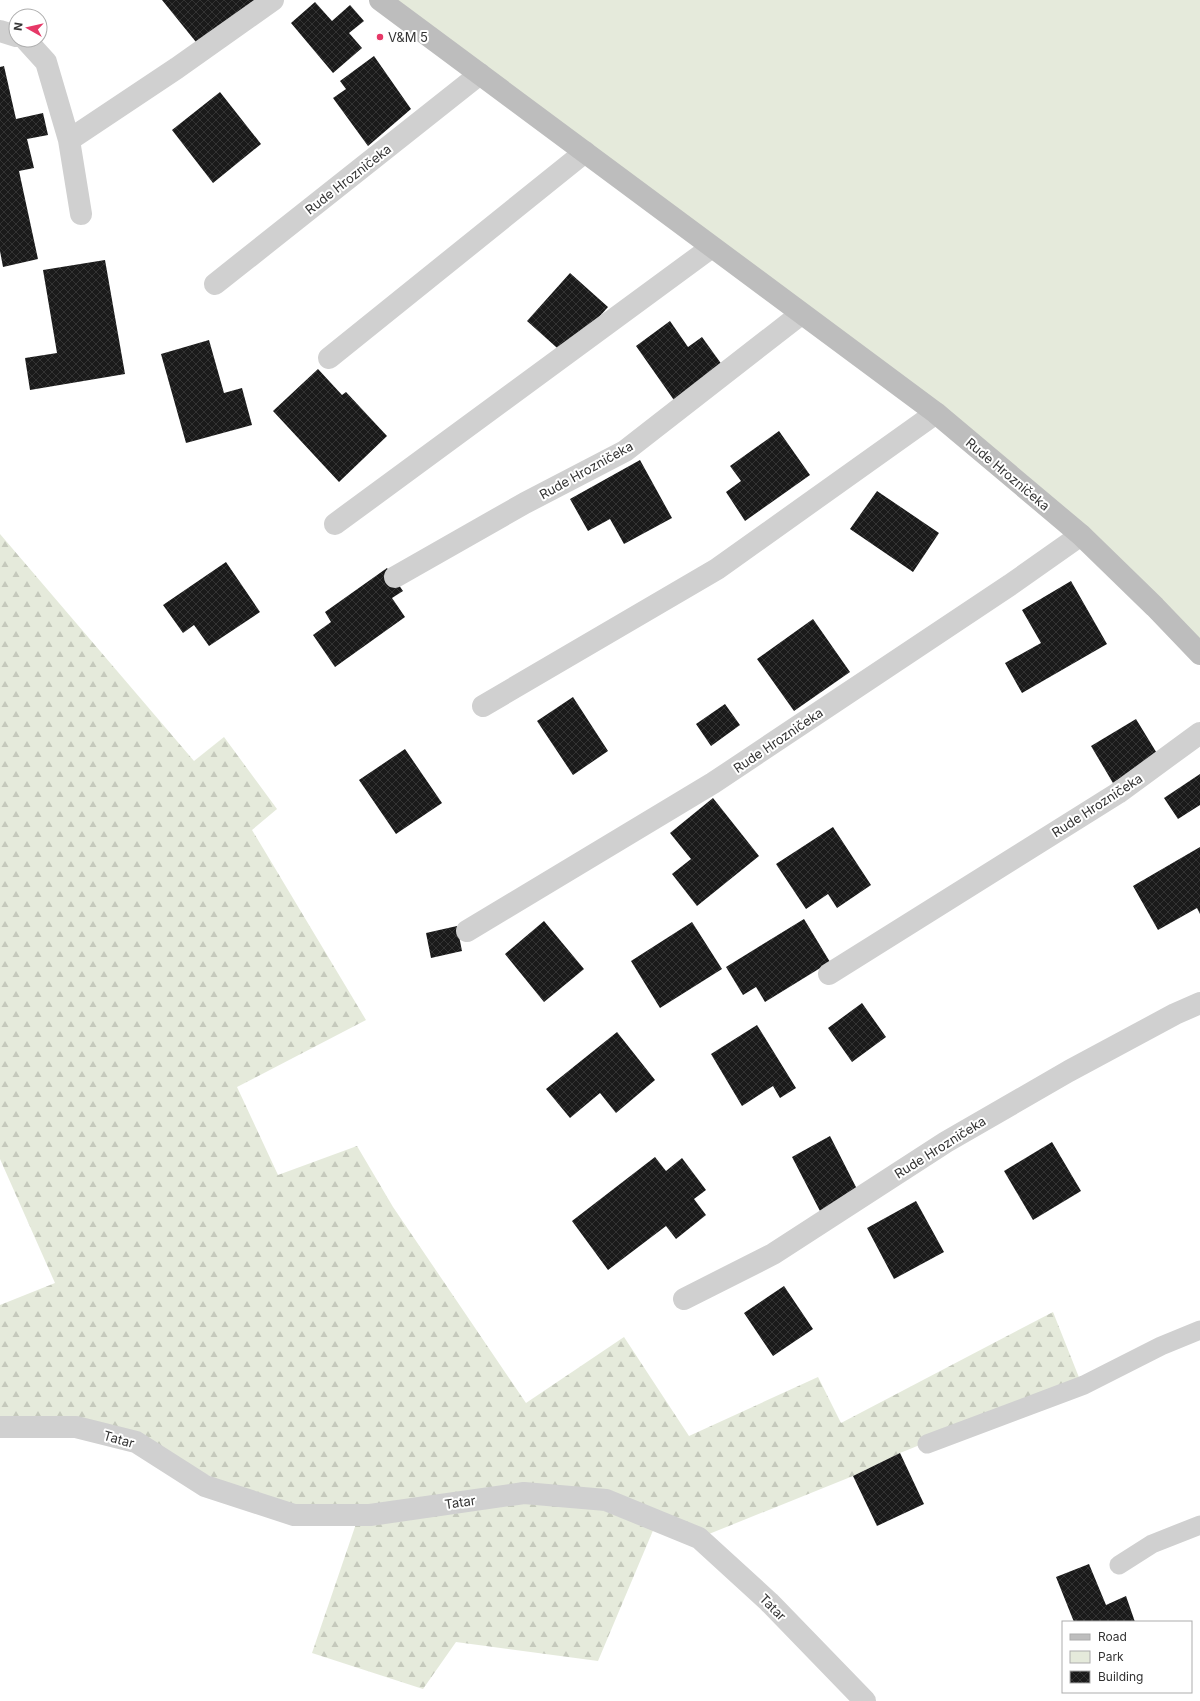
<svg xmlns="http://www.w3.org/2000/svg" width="1200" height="1701" viewBox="0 0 1200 1701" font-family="Inter,sans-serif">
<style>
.green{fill:#e5eadb}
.forest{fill:url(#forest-firs)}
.building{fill:url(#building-cross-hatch)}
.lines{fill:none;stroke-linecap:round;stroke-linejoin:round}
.lane{stroke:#d0d0d0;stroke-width:19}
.street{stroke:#d0d0d0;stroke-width:22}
.secondary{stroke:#bdbdbd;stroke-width:22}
.poi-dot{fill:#e63867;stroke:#fff;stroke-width:1.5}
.labels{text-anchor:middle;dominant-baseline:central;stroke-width:4;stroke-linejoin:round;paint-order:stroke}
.poi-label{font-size:13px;fill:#333;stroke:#fff;text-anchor:start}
.street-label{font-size:13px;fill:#333;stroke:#fff}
</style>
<defs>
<pattern id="forest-firs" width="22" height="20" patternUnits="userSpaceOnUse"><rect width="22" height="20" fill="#e5eadb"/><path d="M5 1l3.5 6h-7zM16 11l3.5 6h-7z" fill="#c5c9bc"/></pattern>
<pattern id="building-cross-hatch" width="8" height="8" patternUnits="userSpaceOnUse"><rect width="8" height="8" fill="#1a1a1a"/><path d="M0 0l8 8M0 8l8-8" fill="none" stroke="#333"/></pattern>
</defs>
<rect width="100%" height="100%" fill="#fff"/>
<!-- green -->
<path class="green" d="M389 0H1200V647L1085 532Z"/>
<!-- forest -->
<path class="forest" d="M0 534 194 761 224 737 277 809 252 830 366 1020 237 1087 278 1175 357 1146 393 1207 526 1403 624 1337 689 1436 818 1377 841 1423 1053 1312 1080 1380 900 1453 853 1476 699 1538 657 1521 598 1661 456 1642 423 1689 312 1653 359 1515H294L136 1442 0 1427V1305L55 1283 0 1159Z"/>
<!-- building -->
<path class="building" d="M162 0H257L200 47Z
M315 2 332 21 350 5 364 21 349 33 362 48 333 73 291 23Z
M374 56 411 109 368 146 333 98 346 89 340 81Z
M4 66 16 119 43 113 48 135 27 139 34 168 19 171 38 259 3 267 0 251V67Z
M220 92 261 144 213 183 172 130Z
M105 260 125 374 30 390 25 358 57 353 43 270Z
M570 273 608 307 565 355 527 321Z
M670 321 688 347 702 337 725 369 676 403 636 346Z
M209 340 224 393 242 388 252 425 186 443 161 354Z
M318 369 342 395 346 392 387 436 339 482 273 411Z
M779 431 810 475 745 521 726 492 741 481 730 466Z
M640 460 672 518 624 544 610 519 588 531 570 499Z
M877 491 939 533 913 572 850 529Z
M226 562 260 612 209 646 194 625 183 633 163 605Z
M387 568 403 591 392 598 405 617 335 667 313 635 331 622 325 612Z
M1071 581 1107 644 1022 693 1005 663 1041 643 1022 610Z
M813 619 850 672 794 711 757 659Z
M573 697 608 751 573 775 537 721Z
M725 704 740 725 711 746 696 724Z
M1136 719 1158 755 1113 783 1091 746Z
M405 749 442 803 396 834 359 780Z
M1200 774V805L1178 819 1164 798Z
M713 798 759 856 697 906 672 874 691 859 670 833Z
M833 827 871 885 837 908 828 894 806 909 776 864Z
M1200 847V914L1197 908 1158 930 1133 886Z
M804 919 830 962 765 1002 756 987 743 995 726 967Z
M544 921 584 969 544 1002 505 954Z
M692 922 722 969 660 1008 631 961Z
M457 926 462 951 431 958 426 933Z
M862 1003 886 1037 852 1062 828 1028Z
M757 1025 796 1088 780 1098 773 1086 742 1106 711 1054Z
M617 1032 655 1080 616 1113 600 1093 570 1118 546 1089Z
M830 1136 858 1191 820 1211 792 1157Z
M1052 1142 1081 1191 1033 1220 1004 1171Z
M655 1157 666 1171 682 1158 706 1190 694 1199 706 1215 676 1239 666 1226 608 1270 572 1221Z
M916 1201 944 1252 894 1279 867 1228Z
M784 1286 813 1329 773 1356 744 1313Z
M900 1453 924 1504 877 1526 853 1476Z
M1089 1564 1106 1605 1126 1596 1135 1622H1074L1056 1577Z"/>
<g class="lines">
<!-- lane -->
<path class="lane" d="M927 1444 1084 1385 1161 1346 1200 1330
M1119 1565 1152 1544 1200 1525"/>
<!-- street -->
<path class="street" d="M0 31 16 36
M26 40 46 62 69 140 81 214
M69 140 177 68 273 0
M215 284 480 74
M329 358 585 152
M335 524 712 247
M395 577 525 503 625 451 801 314
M483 706 717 569 936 413
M467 931 713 783 1010 585 1081 535
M829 974 1118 793 1200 733
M684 1299 773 1254 946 1142 1069 1071 1175 1014 1200 1003
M0 1427H76L136 1442 205 1486 294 1515H370L524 1493 606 1500 699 1538 769 1602 865 1701"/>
<!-- secondary -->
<path class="secondary" d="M380 0 936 413 1081 535 1155 607 1200 654"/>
</g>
<!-- markers -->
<circle class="poi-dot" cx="380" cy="37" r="4"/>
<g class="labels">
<!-- poi labels -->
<g class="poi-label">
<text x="388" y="37">V&amp;M 5</text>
</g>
<!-- street labels -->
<g class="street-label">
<text transform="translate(348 179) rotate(-38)">Rude Hrozničeka</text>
<text transform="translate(586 470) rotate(-29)">Rude Hrozničeka</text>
<text transform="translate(1008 474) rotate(40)">Rude Hrozničeka</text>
<text transform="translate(778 740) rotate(-34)">Rude Hrozničeka</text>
<text transform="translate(1097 805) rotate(-33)">Rude Hrozničeka</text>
<text transform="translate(940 1147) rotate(-32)">Rude Hrozničeka</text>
<text transform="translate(119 1439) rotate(16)">Tatar</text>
<text transform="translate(460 1502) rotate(-8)">Tatar</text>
<text transform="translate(773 1607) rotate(45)">Tatar</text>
</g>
</g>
<!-- legend -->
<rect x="1062" y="1621" width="130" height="72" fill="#ffffff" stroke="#adadad"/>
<rect x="1070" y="1634" width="20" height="6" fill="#bdbdbd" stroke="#adadad"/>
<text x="1098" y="1641" font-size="12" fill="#333333">Road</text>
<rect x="1070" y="1651" width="20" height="12" fill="#e5eadb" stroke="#adadad"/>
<text x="1098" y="1661" font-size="12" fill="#333333">Park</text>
<rect x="1070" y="1671" width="20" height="12" fill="url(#building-cross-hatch)" stroke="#adadad"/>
<text x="1098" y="1681" font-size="12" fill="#333333">Building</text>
<!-- north arrow -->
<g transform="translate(28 28) rotate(278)"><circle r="19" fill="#ffffff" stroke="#adadad"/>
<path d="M0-3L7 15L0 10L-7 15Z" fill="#e63867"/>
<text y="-6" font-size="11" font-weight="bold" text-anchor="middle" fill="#333333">N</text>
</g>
</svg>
